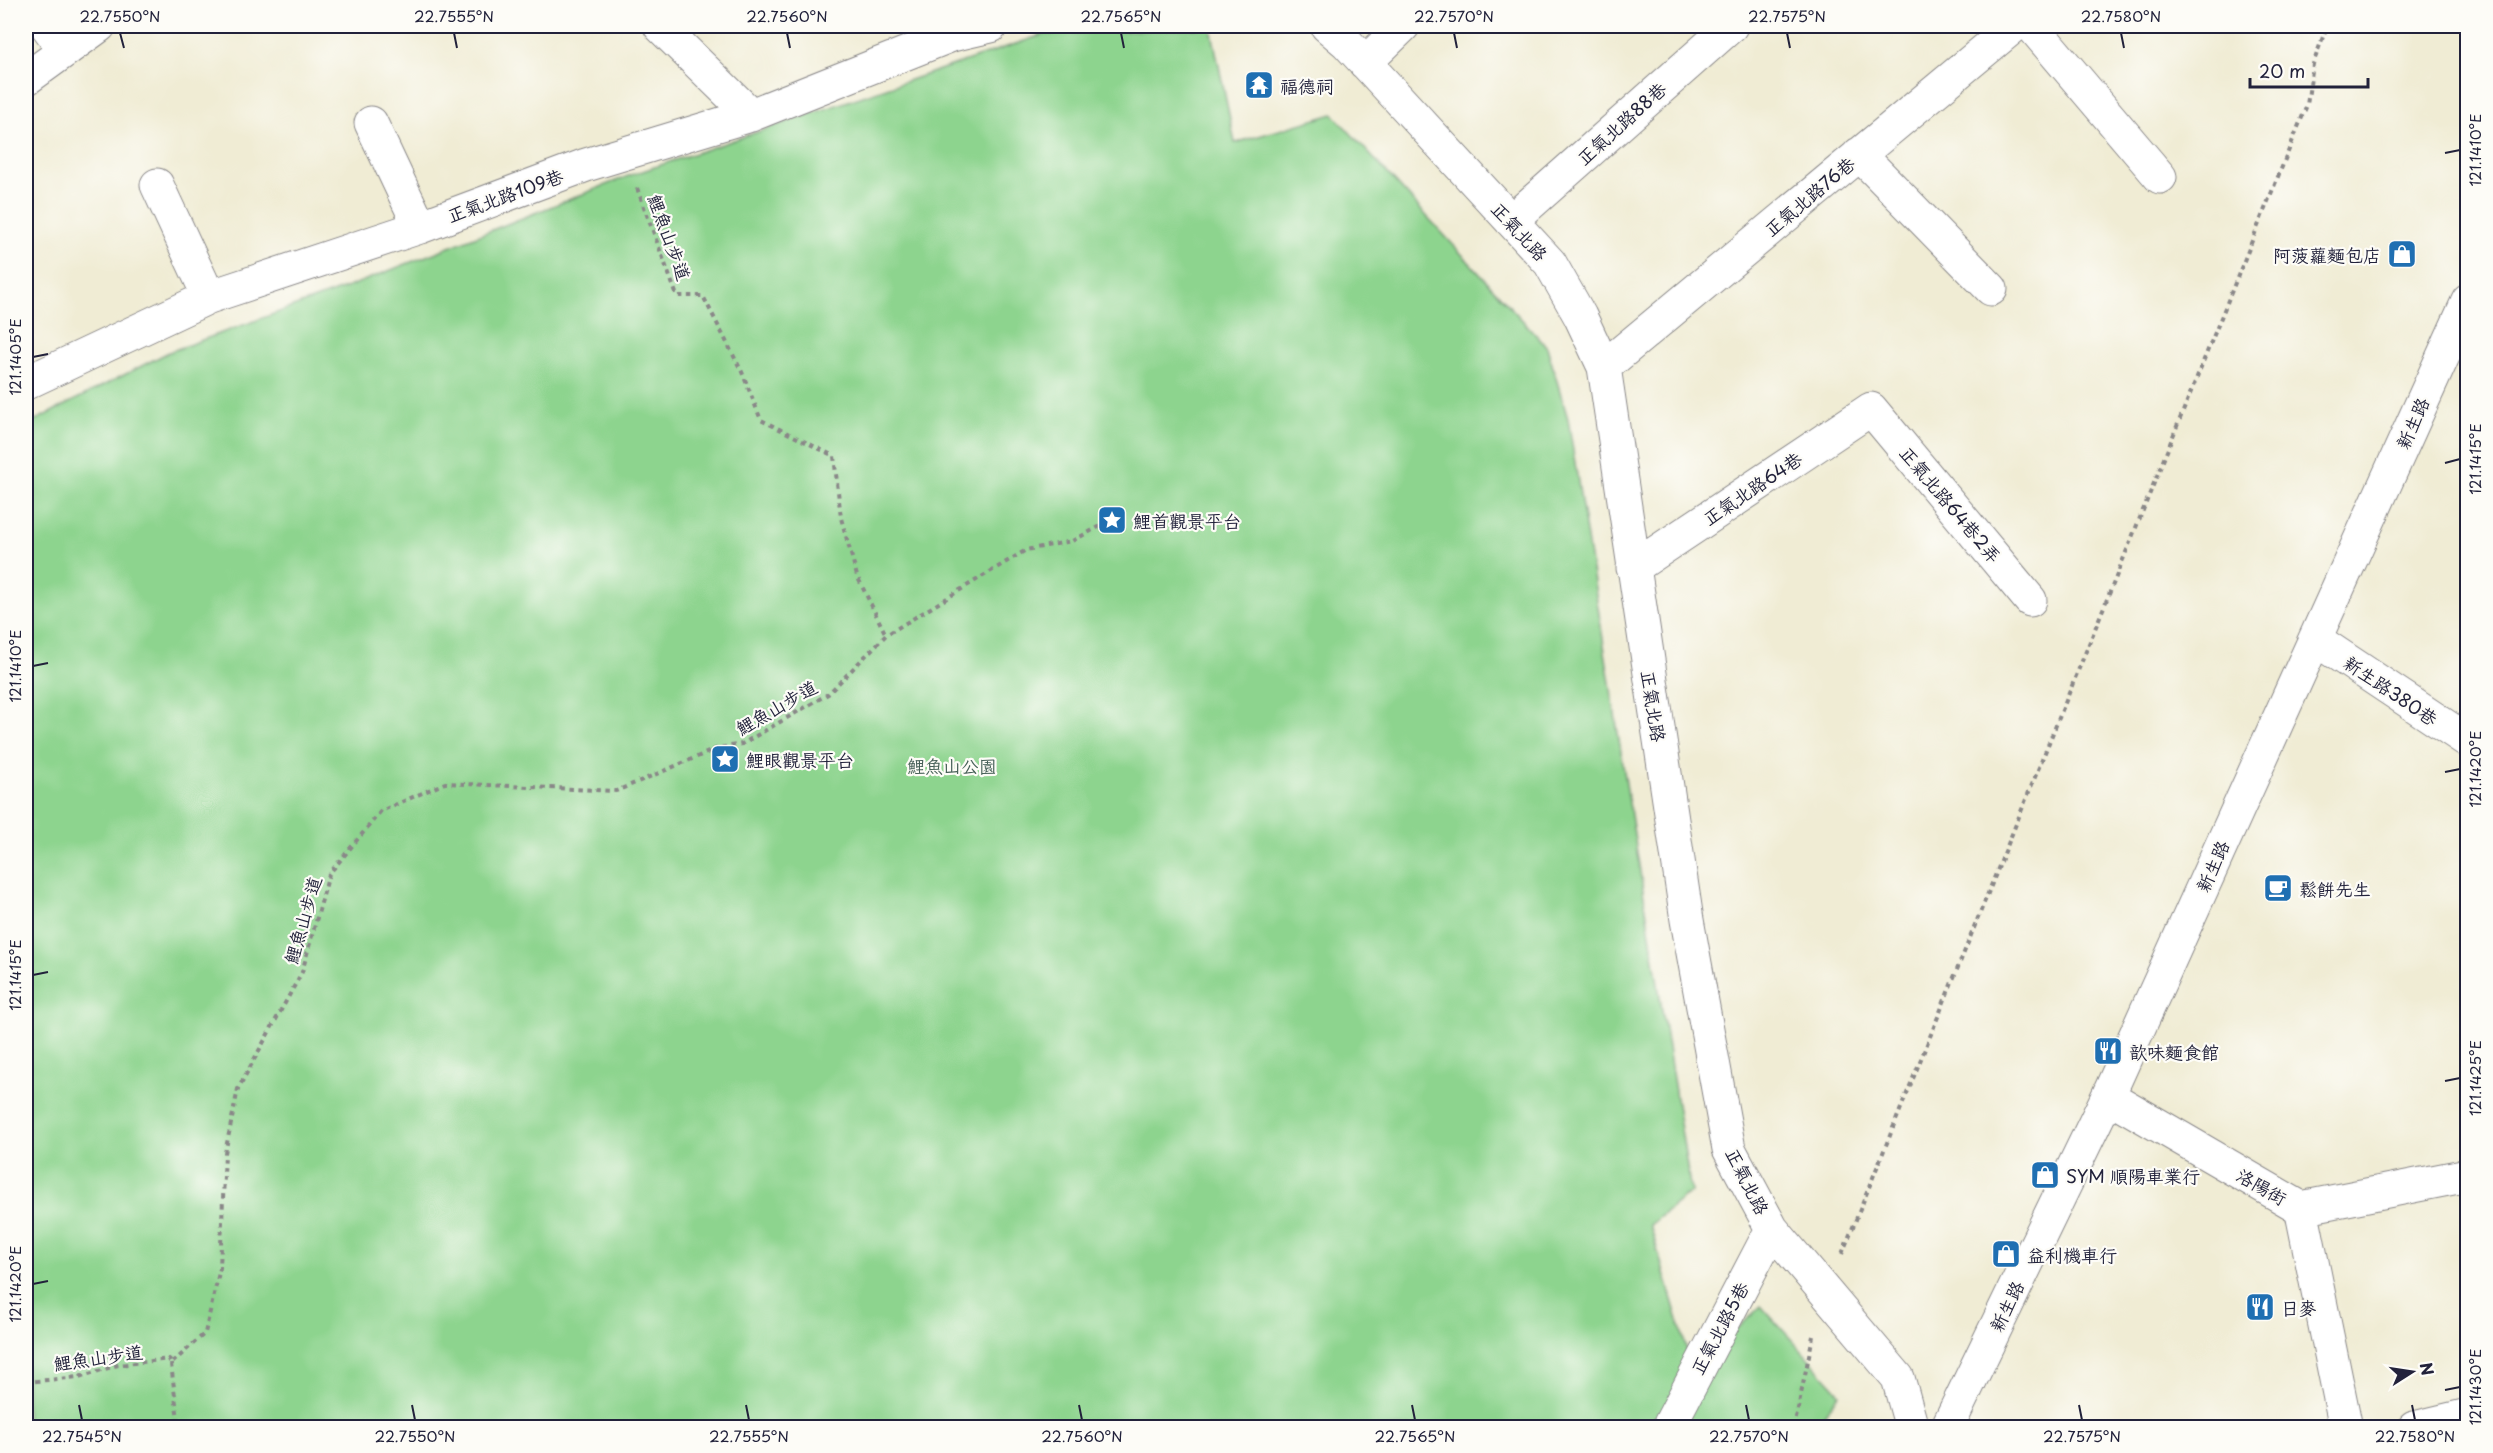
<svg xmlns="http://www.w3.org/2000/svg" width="2493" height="1453" viewBox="0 0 2493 1453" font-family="'Playpen Sans','LXGW WenKai TC',sans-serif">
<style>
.green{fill:#8dd48e;stroke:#587b64;stroke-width:1.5}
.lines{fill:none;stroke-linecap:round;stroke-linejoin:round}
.minor-casing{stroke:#898788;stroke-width:35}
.path{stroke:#898788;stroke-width:4;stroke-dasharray:4.5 4.5;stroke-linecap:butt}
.minor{stroke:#fff;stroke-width:33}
.ticks{fill:none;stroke:#22223b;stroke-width:2}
.labels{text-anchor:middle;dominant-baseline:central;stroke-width:4.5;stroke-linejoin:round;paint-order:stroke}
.poi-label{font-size:18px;fill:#22223b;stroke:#fdfcf7;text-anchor:start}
.street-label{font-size:18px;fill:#22223b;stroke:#fdfcf7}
.park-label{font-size:18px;fill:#476058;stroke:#fdfcf7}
.neatline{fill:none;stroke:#22223b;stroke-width:2}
.ticks-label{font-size:15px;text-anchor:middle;fill:#22223b}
</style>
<rect width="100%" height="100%" fill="#fdfcf7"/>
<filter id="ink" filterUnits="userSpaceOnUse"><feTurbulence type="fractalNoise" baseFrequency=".0167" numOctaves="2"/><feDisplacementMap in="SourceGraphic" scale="12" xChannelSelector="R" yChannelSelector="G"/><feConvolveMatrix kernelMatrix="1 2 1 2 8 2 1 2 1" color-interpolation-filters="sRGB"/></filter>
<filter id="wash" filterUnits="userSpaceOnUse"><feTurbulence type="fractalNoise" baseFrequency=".008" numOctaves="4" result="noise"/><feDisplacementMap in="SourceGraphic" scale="24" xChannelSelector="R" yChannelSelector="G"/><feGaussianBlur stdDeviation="1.35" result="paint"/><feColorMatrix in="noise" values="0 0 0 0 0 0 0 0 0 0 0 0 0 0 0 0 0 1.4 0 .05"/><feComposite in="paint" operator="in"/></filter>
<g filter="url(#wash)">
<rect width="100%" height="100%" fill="#f0ecd4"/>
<!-- green -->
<path class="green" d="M1211 28 1235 143 1333 114 1547 347 1568 419 1691 1192 1650 1225 1693 1371 1761 1306 1840 1393 1815 1427 26 1428V425L169 352 348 287 631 175 1045 34Z"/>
</g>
<g filter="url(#ink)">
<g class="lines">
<!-- minor casing -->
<g class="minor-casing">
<path id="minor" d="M47 26 65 50
M660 26 751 115
M1327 26 1347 43 1550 263 1580 316 1604 367 1687 920 1729 1149 1772 1229 1898 1378 1912 1428
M2032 26 2160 177
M1365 63 1403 26
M26 79 99 26
M371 123 420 227
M1859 154 1991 289
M157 185 209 297
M1511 221 1731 26
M1604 367 2014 26
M26 383 209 297 420 227 586 165 751 115 952 35 991 26
M1633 568 1871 409 2030 600
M2315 639 2468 741
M2108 1096 2301 1208 2468 1175
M2301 1208 2346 1428
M1668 1428 1772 1229
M1947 1428 2108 1096 2468 301
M2414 1428 2468 1415"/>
</g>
<!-- path -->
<path class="path" d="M637 188 677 296H703L742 372 761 420 834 456 841 518 857 576 886 635
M718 748 725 759
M1842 1254 2307 105 2313 64 2327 26
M171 1364 179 1428
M26 1382 79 1377 118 1365 169 1359 171 1364 205 1333 220 1268 225 1153 238 1089 302 972 329 874 381 811 445 783 616 791 718 748 742 744 828 694 886 635 1026 550 1072 541 1112 520
M1794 1428 1813 1336"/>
<!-- minor -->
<use href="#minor" class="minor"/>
</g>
</g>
<!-- ticks -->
<path class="ticks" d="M120 33 124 48M454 33 457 48M787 33 790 48M1121 33 1124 48M1454 33 1457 48M1787 33 1790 48M2121 33 2124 48M2445 153 2460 150M33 357 48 354M2445 463 2460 459M33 666 48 663M2445 772 2460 769M33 975 48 972M2445 1081 2460 1078M33 1284 48 1281M2445 1390 2460 1387M79 1405 82 1420M412 1405 415 1420M746 1405 749 1420M1079 1405 1082 1420M1412 1405 1415 1420M1746 1405 1749 1420M2079 1405 2082 1420M2412 1405 2415 1420"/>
<!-- icons -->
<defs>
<g id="temple-square" transform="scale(1.5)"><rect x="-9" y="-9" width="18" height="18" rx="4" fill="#1f6fb2" stroke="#fdfcf7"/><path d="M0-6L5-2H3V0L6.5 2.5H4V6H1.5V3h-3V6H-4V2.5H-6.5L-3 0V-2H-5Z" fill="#fff"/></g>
<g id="shop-square" transform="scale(1.5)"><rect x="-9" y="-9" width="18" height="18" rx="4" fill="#1f6fb2" stroke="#fdfcf7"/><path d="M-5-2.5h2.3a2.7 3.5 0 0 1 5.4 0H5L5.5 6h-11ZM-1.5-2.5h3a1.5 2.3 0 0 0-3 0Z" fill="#fff"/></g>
<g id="sight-square" transform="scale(1.5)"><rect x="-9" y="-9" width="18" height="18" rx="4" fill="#1f6fb2" stroke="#fdfcf7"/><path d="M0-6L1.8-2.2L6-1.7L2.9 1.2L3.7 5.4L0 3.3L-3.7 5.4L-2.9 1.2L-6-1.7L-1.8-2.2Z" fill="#fff"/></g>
<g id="cafe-square" transform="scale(1.5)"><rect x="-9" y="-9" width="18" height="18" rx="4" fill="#1f6fb2" stroke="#fdfcf7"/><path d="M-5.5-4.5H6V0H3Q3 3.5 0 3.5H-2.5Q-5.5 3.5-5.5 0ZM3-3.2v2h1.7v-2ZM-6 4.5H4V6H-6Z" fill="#fff"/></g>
<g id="restaurant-square" transform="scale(1.5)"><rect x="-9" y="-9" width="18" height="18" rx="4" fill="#1f6fb2" stroke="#fdfcf7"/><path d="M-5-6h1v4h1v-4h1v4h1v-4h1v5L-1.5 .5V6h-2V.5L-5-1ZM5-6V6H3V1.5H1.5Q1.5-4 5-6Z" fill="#fff"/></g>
</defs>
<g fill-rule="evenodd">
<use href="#temple-square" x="1259" y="85"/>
<use href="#shop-square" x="2402" y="254"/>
<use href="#sight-square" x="1112" y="520"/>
<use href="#sight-square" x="725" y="759"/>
<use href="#cafe-square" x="2278" y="888"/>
<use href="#restaurant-square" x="2108" y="1051"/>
<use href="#shop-square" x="2045" y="1175"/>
<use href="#shop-square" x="2006" y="1254"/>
<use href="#restaurant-square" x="2260" y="1307"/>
</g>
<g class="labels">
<!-- poi labels -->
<g class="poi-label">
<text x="1280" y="85">福德祠</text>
<text x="2381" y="254" text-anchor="end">阿菠蘿麵包店</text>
<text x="1133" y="520">鯉首觀景平台</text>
<text x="746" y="759">鯉眼觀景平台</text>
<text x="2299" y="888">鬆餅先生</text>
<text x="2129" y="1051">歆味麵食館</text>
<text x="2066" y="1175">SYM 順陽車業行</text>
<text x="2027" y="1254">益利機車行</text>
<text x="2281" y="1307">日麥</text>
</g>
<!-- street labels -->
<g class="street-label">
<text transform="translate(1621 123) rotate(-42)">正氣北路88巷</text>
<text transform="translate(505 195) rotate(-20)">正氣北路109巷</text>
<text transform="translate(1809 196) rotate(-40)">正氣北路76巷</text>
<text transform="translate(1520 231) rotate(47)">正氣北路</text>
<text transform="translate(670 237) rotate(70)">鯉魚山步道</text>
<text transform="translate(2412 423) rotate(-66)">新生路</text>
<text transform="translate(1752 488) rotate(-34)">正氣北路64巷</text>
<text transform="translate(1951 504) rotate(50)">正氣北路64巷2弄</text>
<text transform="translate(2391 690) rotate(34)">新生路380巷</text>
<text transform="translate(1654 706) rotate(81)">正氣北路</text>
<text transform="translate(776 707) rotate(-30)">鯉魚山步道</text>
<text transform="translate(2212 866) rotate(-66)">新生路</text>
<text transform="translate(302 920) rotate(-74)">鯉魚山步道</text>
<text transform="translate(1748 1181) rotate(63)">正氣北路</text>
<text transform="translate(2262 1186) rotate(30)">洛陽街</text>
<text transform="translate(2006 1306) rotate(-64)">新生路</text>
<text transform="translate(1719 1328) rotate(-62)">正氣北路5巷</text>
<text transform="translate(98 1357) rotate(-8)">鯉魚山步道</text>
</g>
<!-- park labels -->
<g class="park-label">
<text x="952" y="765">鯉魚山公園</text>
</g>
</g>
<!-- margin -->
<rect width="2493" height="1453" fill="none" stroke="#fdfcf7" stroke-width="66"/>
<!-- north arrow -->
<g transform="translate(2412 1372) rotate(78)" stroke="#fdfcf7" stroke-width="4.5" paint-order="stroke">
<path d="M0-4.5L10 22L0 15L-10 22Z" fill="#22223b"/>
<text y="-9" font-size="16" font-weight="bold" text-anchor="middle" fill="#22223b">N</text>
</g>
<!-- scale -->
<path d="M2250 78v9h118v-9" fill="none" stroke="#22223b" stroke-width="3"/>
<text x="2259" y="78" font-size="18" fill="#22223b" stroke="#fdfcf7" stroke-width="4.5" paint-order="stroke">20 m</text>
<rect x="33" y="33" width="2427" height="1387" class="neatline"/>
<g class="ticks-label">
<text x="120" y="22">22.7550°N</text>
<text x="454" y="22">22.7555°N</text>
<text x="787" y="22">22.7560°N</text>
<text x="1121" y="22">22.7565°N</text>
<text x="1454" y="22">22.7570°N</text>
<text x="1787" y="22">22.7575°N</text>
<text x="2121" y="22">22.7580°N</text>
<text transform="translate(2476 150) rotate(-90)" y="5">121.1410°E</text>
<text transform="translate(16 357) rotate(-90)" y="5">121.1405°E</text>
<text transform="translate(2476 459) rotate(-90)" y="5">121.1415°E</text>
<text transform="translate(16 666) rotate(-90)" y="5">121.1410°E</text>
<text transform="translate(2476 769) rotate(-90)" y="5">121.1420°E</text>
<text transform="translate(16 975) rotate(-90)" y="5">121.1415°E</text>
<text transform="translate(2476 1078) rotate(-90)" y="5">121.1425°E</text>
<text transform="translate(16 1284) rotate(-90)" y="5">121.1420°E</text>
<text transform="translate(2476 1387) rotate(-90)" y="5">121.1430°E</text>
<text x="82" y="1442">22.7545°N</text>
<text x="415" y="1442">22.7550°N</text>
<text x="749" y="1442">22.7555°N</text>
<text x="1082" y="1442">22.7560°N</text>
<text x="1415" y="1442">22.7565°N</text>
<text x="1749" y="1442">22.7570°N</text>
<text x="2082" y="1442">22.7575°N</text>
<text x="2415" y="1442">22.7580°N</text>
</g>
</svg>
